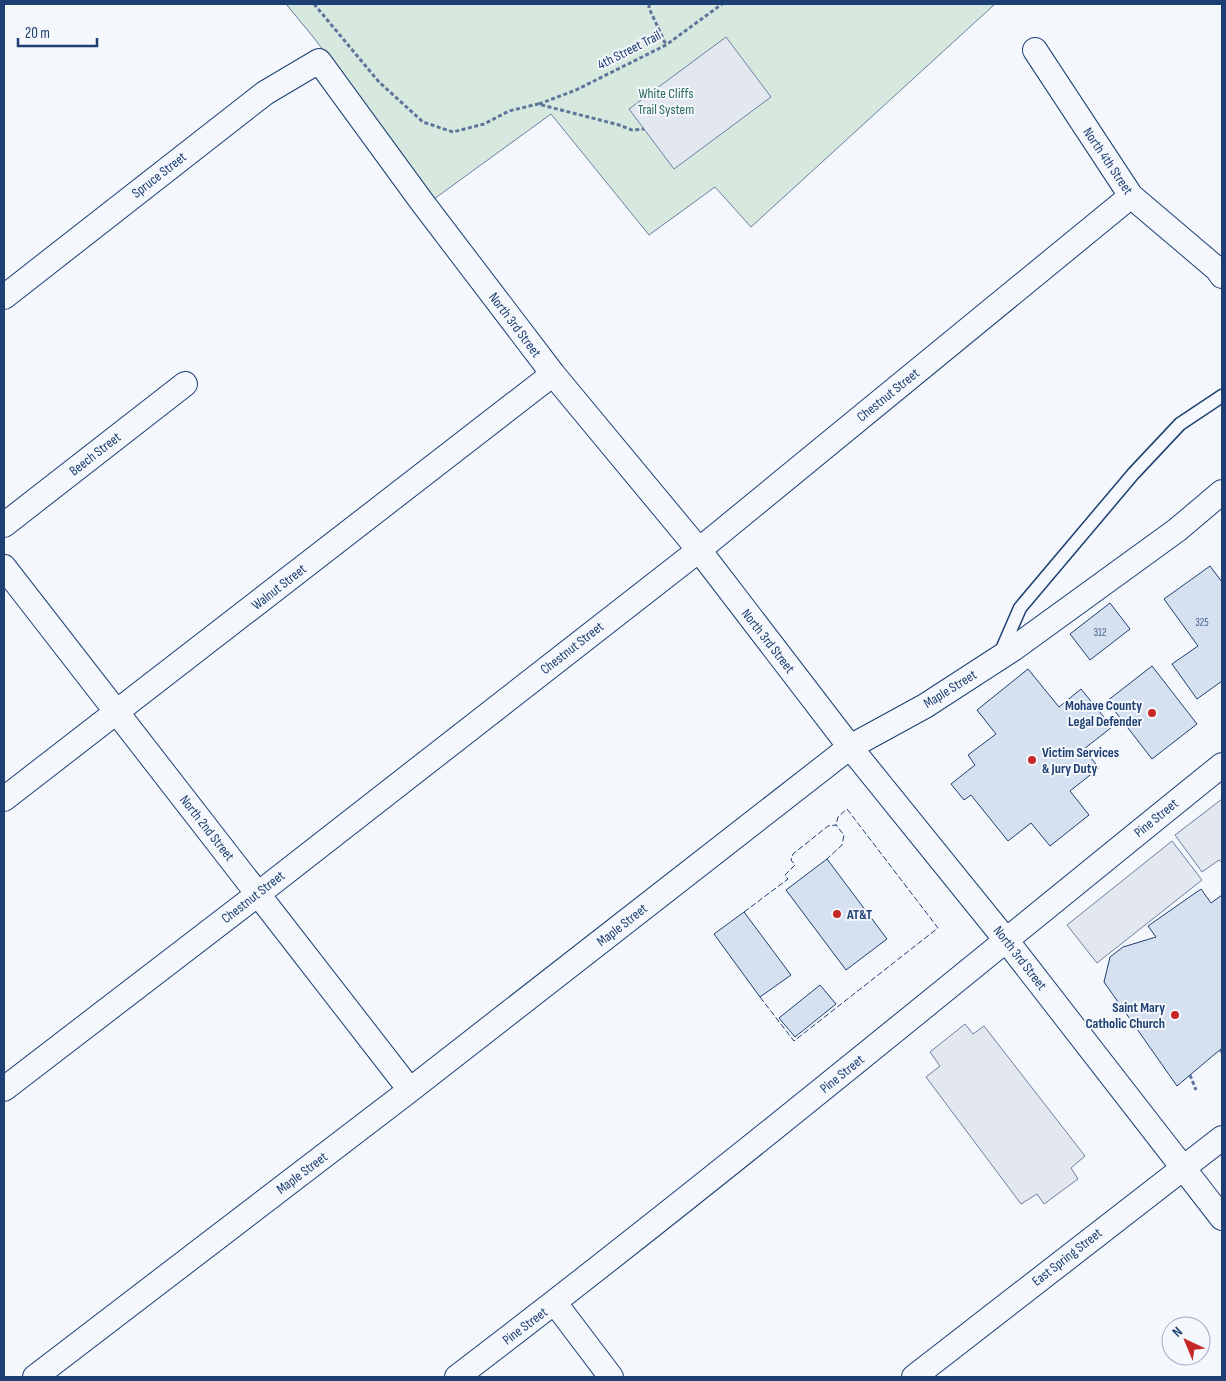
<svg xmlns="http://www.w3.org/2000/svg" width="1226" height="1381" viewBox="0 0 1226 1381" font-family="'Sofia Sans Condensed',sans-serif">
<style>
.green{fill:#d7e8df;stroke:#687fa3}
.parking{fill:#e3e8f0;stroke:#687fa3}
.building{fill:#d5e0f0;stroke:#1d3f73}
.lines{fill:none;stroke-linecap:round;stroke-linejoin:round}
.service-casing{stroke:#1d3f73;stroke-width:15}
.minor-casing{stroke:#1d3f73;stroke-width:26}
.path{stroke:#5e769c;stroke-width:3;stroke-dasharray:4 2.5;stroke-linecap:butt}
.service{stroke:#f4f7fb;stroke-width:12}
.minor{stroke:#f4f7fb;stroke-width:24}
.fence{stroke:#1d3f73;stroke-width:1;stroke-dasharray:6 2.5;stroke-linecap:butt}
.poi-dot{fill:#c62828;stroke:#f4f7fb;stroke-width:2}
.labels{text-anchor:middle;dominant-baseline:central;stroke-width:4;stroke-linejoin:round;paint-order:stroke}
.number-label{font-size:11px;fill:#4b6792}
.street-label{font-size:14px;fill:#1d3f73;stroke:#f4f7fb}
.park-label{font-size:14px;fill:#2c6c60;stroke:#f4f7fb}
.poi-label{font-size:14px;font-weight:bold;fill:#1d3f73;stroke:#f4f7fb;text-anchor:end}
</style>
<rect width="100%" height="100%" fill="#f4f7fb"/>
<!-- green -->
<path class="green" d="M286 4H995L751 227 715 187 649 235 551 114 434 199 314 38Z"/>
<!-- parking -->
<path class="parking" d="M726 37 771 97 674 169 629 109Z
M1222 799V863L1219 860 1202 872 1175 835Z
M1172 841 1202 880 1097 963 1067 925Z
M965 1024 973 1034 984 1026 1085 1156 1071 1168 1078 1179 1044 1204 1037 1194 1021 1204 926 1077 940 1066 930 1052Z"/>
<!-- building -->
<path class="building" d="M1210 566 1222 582V681L1197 699 1172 664 1198 646 1164 599Z
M1110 603 1130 629 1090 660 1070 634Z
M1152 666 1197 724 1152 759 1107 701Z
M1028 669 1059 707 1081 689 1112 727 1084 749 1099 768 1070 791 1089 815 1050 846 1031 823 1008 841 971 795 964 800 951 784 975 765 968 755 996 734 977 710Z
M827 859 887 939 846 970 786 890Z
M1201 889 1211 903 1222 895V1048L1177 1086 1104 982 1110 957 1123 947 1156 937 1148 926Z
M744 912 791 975 760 997 714 934Z
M820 985 836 1004 795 1037 779 1018Z"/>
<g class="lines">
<!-- service casing -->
<g class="service-casing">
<path id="service" d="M1000 654 1020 608 1133 474 1180 424 1222 396"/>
</g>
<!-- minor casing -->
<g class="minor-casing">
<path id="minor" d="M1035 50 1131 196 1217 269 1222 276
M4 297 265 93 319 61 422 202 553 374 699 550 850 747 1006 940 1222 1218
M4 525 185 384
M4 567 410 1090
M4 799 553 374
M4 1089 258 894 699 550 1131 196
M555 1303 611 1377
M35 1377 410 1090 850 747 925 706 1013 649 1177 530 1222 492
M457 1377C717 1179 968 970 1222 765
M914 1377 1222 1138"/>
</g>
<!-- path -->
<path class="path" d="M314 4 379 82 423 122 453 132 484 124 509 111 538 104 619 125 632 130 644 129
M649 4V8L666 45
M539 104 576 90 666 45 722 4
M1220 1050 1222 1052
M1190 1075 1196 1090"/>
<!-- service -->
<use href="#service" class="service"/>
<!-- minor -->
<use href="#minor" class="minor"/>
<!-- fence -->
<path class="fence" d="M744 912 788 879 785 875 795 865 791 860 793 854 828 826 836 825 844 835 842 845 827 859
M760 997 794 1041 938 928 847 809 838 817 836 825"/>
</g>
<!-- markers -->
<g class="poi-dot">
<circle cx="1152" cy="713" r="5"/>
<circle cx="1032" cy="760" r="5"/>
<circle cx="837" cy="914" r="5"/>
<circle cx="1175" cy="1015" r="5"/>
</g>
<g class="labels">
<!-- number labels -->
<g class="number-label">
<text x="1202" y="622">325</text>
<text x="1100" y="632">312</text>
</g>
<!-- street labels -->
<g class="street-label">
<text transform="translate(629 50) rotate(-27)">4th Street Trail</text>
<text transform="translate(1108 161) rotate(56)">North 4th Street</text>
<text transform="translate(159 175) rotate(-38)">Spruce Street</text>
<text transform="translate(515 325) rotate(53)">North 3rd Street</text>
<text transform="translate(888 395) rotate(-39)">Chestnut Street</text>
<text transform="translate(95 454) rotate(-38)">Beech Street</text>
<text transform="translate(279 587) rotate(-38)">Walnut Street</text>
<text transform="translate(768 641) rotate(52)">North 3rd Street</text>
<text transform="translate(572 648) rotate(-38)">Chestnut Street</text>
<text transform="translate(950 689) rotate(-32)">Maple Street</text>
<text transform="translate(1156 818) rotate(-39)">Pine Street</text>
<text transform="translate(207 828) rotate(52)">North 2nd Street</text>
<text transform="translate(253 897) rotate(-38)">Chestnut Street</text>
<text transform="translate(622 925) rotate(-38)">Maple Street</text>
<text transform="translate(1020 958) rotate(52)">North 3rd Street</text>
<text transform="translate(842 1074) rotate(-39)">Pine Street</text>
<text transform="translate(302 1173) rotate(-37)">Maple Street</text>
<text transform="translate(1067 1257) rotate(-38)">East Spring Street</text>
<text transform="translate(525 1326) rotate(-37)">Pine Street</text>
</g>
<!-- park labels -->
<g class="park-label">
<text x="666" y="93">White Cliffs<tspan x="666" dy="16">Trail System</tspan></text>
</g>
<!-- poi labels -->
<g class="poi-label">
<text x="1142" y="705">Mohave County<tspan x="1142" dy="16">Legal Defender</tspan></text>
<text x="1042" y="752" text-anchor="start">Victim Services<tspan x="1042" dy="16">&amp; Jury Duty</tspan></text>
<text x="847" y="914" text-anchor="start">AT&amp;T</text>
<text x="1165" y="1007">Saint Mary<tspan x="1165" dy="16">Catholic Church</tspan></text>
</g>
</g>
<!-- border -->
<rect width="1226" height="1381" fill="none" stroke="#1d3f73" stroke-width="10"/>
<!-- north arrow -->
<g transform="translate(1186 1341) rotate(316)"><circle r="24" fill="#f4f7fb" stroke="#9eadc5"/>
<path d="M0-4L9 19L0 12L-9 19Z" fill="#c62828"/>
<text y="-8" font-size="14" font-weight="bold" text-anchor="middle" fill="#1d3f73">N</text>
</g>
<!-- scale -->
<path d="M18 38v8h79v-8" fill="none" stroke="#1d3f73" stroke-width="2.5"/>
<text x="25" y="38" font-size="15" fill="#1d3f73" stroke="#f4f7fb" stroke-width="4" paint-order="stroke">20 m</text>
</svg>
